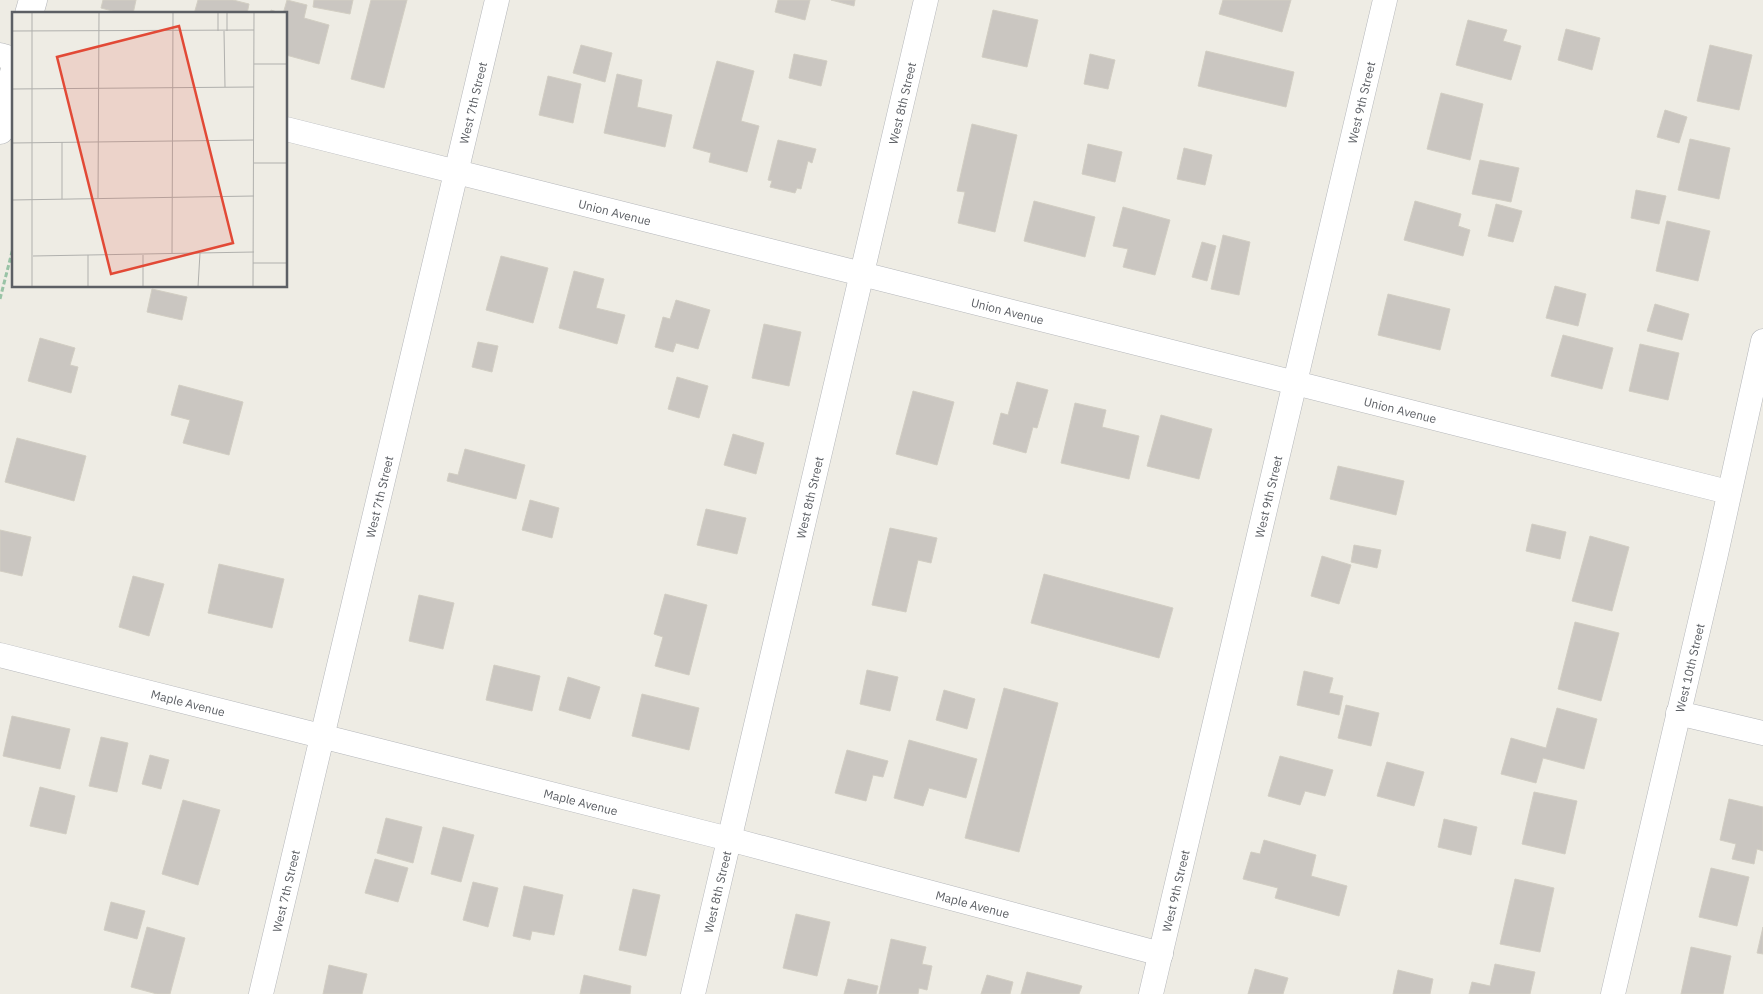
<svg xmlns="http://www.w3.org/2000/svg" width="1763" height="994" viewBox="0 0 1763 994" font-family="'IBM Plex Sans',sans-serif">
<style>
.building{fill:#cac6c1;stroke:#d2cec3}
.lines{fill:none;stroke-linecap:round;stroke-linejoin:round}
.minor-casing{stroke:#b4b6ba;stroke-width:25}
.tertiary-casing{stroke:#b4b6ba;stroke-width:29}
.path{stroke:#99c3a6;stroke-width:3;stroke-dasharray:5 2.5;stroke-linecap:butt}
.minor{stroke:#fff;stroke-width:24}
.tertiary{stroke:#fff;stroke-width:28}
.labels{text-anchor:middle;dominant-baseline:central;stroke-width:4.5;stroke-linejoin:round;paint-order:stroke}
.street-label{font-size:12px;fill:#5c5f64;stroke:#fff}
.inset-road{fill:none;stroke:#b0b0ad;stroke-width:1}
.view{fill:#e24936;fill-opacity:0.15;stroke:#e24936;stroke-width:2.5}
.inset-edge{fill:none;stroke:#5c5f64;stroke-width:2.5}
</style>
<rect width="100%" height="100%" fill="#eeece4"/>
<!-- building -->
<path class="building" d="M103 0H136L133 14H124L101 8Z
M198 0H233L249 4 247 14H194Z
M287 0 307 5 304 18 329 25 319 64 286 55V14H270L271 10 283 14Z
M314 0H353L350 14 313 7Z
M371 0H407L384 88 351 79Z
M778 0H810L805 20 775 12Z
M831 0H855L854 6Z
M1223 0H1291L1282 32 1219 14Z
M993 10 1038 20 1027 67 982 57Z
M1468 20 1507 30 1503 41 1521 46 1511 80 1456 65Z
M1566 29 1600 38 1592 70 1558 60Z
M581 45 612 53 605 82 573 73Z
M1710 45 1752 55 1739 110 1697 101Z
M1206 51 1294 72 1286 107 1198 86Z
M794 54 827 61 821 86 789 78Z
M1090 54 1115 60 1108 89 1084 84Z
M717 61 754 71 741 121 759 126 747 172 709 162 711 153 693 148Z
M617 74 642 80 637 107 672 115 665 147 604 133Z
M548 76 581 84 573 123 539 115Z
M1441 93 1483 104 1470 160 1427 149Z
M1665 110 1687 117 1679 143 1657 137Z
M972 124 1017 135 995 232 958 223 965 192 957 191Z
M1690 139 1730 148 1719 199 1678 190Z
M778 140 816 149 812 163 808 161 801 189 797 188 795 193 770 187 772 181 768 180Z
M1088 144 1122 152 1115 182 1082 174Z
M1184 148 1212 155 1205 185 1177 179Z
M1480 160 1519 168 1511 202 1472 194Z
M1636 190 1666 196 1659 224 1631 218Z
M1034 201 1095 217 1085 257 1024 241Z
M1415 201 1461 214 1458 226 1470 230 1463 256 1404 240Z
M1496 204 1522 211 1513 242 1488 236Z
M1123 207 1170 220 1155 275 1123 267 1128 249 1113 246Z
M1667 221 1710 231 1698 281 1656 271Z
M1223 235 1250 242 1239 295 1211 289Z
M1202 242 1216 246 1207 281 1192 277Z
M501 256 548 268 533 323 486 310Z
M574 271 604 279 596 308 625 315 617 344 559 328Z
M1555 286 1586 294 1578 326 1546 318Z
M152 289 187 297 182 320 147 312Z
M1388 294 1450 309 1440 350 1378 335Z
M676 300 710 310 698 349 676 343 673 352 655 347 663 317 670 319Z
M1655 304 1689 314 1682 340 1647 331Z
M764 324 801 332 789 386 752 378Z
M1563 335 1613 348 1602 389 1551 376Z
M40 338 75 348 70 365 78 367 71 393 28 381Z
M478 342 498 346 492 372 472 367Z
M1640 344 1679 353 1668 400 1629 391Z
M677 377 708 386 699 418 668 409Z
M1017 382 1048 390 1037 428 1033 427 1026 453 993 444 1001 413 1008 415Z
M179 385 243 402 229 455 183 443 190 420 171 415Z
M913 391 954 402 937 465 896 454Z
M1075 403 1106 410 1102 427 1139 436 1129 479 1061 463Z
M1161 415 1212 429 1199 479 1147 466Z
M733 434 764 443 756 474 724 465Z
M17 438 86 456 74 501 5 482Z
M465 449 525 465 516 499 447 481 449 473 458 475Z
M1338 466 1404 481 1396 515 1330 499Z
M530 500 559 508 552 538 522 530Z
M706 509 746 518 737 554 697 545Z
M1532 524 1566 532 1560 559 1526 551Z
M890 528 937 538 931 563 918 560 906 612 872 605Z
M0 530 31 537 22 576 0 571Z
M1590 536 1629 547 1612 611 1572 601Z
M1354 545 1381 550 1377 568 1351 562Z
M1322 556 1351 565 1339 604 1311 596Z
M219 564 284 579 272 628 208 613Z
M1044 574 1173 608 1159 658 1031 623Z
M133 576 164 584 149 636 119 627Z
M665 594 707 605 689 675 655 666 663 637 654 634Z
M419 595 454 603 443 649 409 641Z
M1575 622 1619 633 1601 701 1558 689Z
M494 665 540 676 532 711 486 700Z
M867 670 898 677 890 711 860 704Z
M1304 671 1333 678 1329 693 1343 696 1339 715 1297 705Z
M568 677 600 687 590 719 559 710Z
M1004 688 1058 703 1019 852 965 838Z
M944 690 975 699 967 729 936 720Z
M642 694 699 708 689 750 632 736Z
M1346 705 1379 713 1371 746 1338 738Z
M1557 708 1597 719 1584 769 1543 758 1536 783 1501 774 1511 738 1546 748Z
M12 716 70 729 60 769 3 756Z
M101 737 128 743 117 792 89 786Z
M909 740 977 759 966 798 929 788 923 806 894 798Z
M847 750 888 761 883 777 873 775 866 801 835 793Z
M150 755 169 760 161 789 142 784Z
M1280 756 1333 770 1325 796 1305 791 1300 805 1268 796Z
M1387 762 1424 772 1414 806 1377 796Z
M40 787 75 796 66 834 30 826Z
M1534 792 1577 801 1565 854 1522 844Z
M1729 799 1763 807V851L1757 849 1754 864 1732 859 1736 844 1720 840Z
M183 800 220 810 198 885 162 874Z
M386 818 422 827 413 863 377 853Z
M1444 819 1477 827 1471 855 1438 847Z
M443 827 474 835 461 882 431 874Z
M1264 840 1316 855 1311 876 1347 886 1339 916 1275 898 1278 888 1243 879 1251 852 1260 854Z
M375 859 408 868 398 902 365 893Z
M1711 868 1749 877 1737 926 1699 917Z
M1515 879 1554 888 1540 952 1500 944Z
M473 882 498 888 488 927 463 920Z
M524 886 563 895 554 935 532 931 530 940 513 936Z
M633 889 660 895 646 956 619 950Z
M111 902 145 911 137 939 104 930Z
M796 914 830 922 817 976 783 968Z
M147 927 185 938 170 994H157L131 987Z
M1763 927V954L1757 953Z
M891 939 926 947 922 964 932 966 927 990 919 988 918 994H879Z
M1691 947 1731 956 1723 994H1681Z
M1495 964 1535 972 1530 994H1469L1472 982 1490 986Z
M329 965 367 974 362 994H323Z
M1255 969 1288 978 1283 994H1248Z
M1398 970 1433 979 1430 994H1393Z
M1027 972 1082 986 1079 994H1021Z
M584 975 631 986 630 994H580Z
M987 975 1013 982 1010 994H981Z
M848 979 878 986 876 994H844Z"/>
<g class="lines">
<!-- minor casing -->
<g class="minor-casing">
<g id="minor">
<path d="M0 55 14 59"/>
<path id="s1" d="M286 129 1728 492"/>
<path id="s2" d="M0 655 729 839 1161 954"/>
<path d="M1678 713 1763 733"/>
<path id="s3" d="M261 994 497 0"/>
<path id="s4" d="M693 994 926 0"/>
<path id="s5" d="M1151 994 1385 0"/>
<path id="s6" d="M1613 994 1716 554 1763 341"/>
</g>
</g>
<!-- tertiary casing -->
<g class="tertiary-casing">
<path id="tertiary" d="M29 14 33 0
M0 130 14 73"/>
</g>
<!-- path -->
<path class="path" d="M0 299 14 244"/>
<!-- minor -->
<use href="#minor" class="minor"/>
<!-- tertiary -->
<use href="#tertiary" class="tertiary"/>
</g>
<g class="labels">
<!-- street labels -->
<g class="street-label">
<text stroke="none"><textPath href="#s3" startOffset="916">West 7th Street</textPath></text>
<text stroke="none"><textPath href="#s4" startOffset="915">West 8th Street</textPath></text>
<text stroke="none"><textPath href="#s5" startOffset="916">West 9th Street</textPath></text>
<text stroke="none"><textPath href="#s1" startOffset="339">Union Avenue</textPath></text>
<text stroke="none"><textPath href="#s1" startOffset="744">Union Avenue</textPath></text>
<text stroke="none"><textPath href="#s1" startOffset="1149">Union Avenue</textPath></text>
<text stroke="none"><textPath href="#s3" startOffset="511">West 7th Street</textPath></text>
<text stroke="none"><textPath href="#s4" startOffset="510">West 8th Street</textPath></text>
<text stroke="none"><textPath href="#s5" startOffset="511">West 9th Street</textPath></text>
<text stroke="none"><textPath href="#s6" startOffset="335">West 10th Street</textPath></text>
<text stroke="none"><textPath href="#s2" startOffset="194">Maple Avenue</textPath></text>
<text stroke="none"><textPath href="#s2" startOffset="599">Maple Avenue</textPath></text>
<text stroke="none"><textPath href="#s3" startOffset="106">West 7th Street</textPath></text>
<text stroke="none"><textPath href="#s4" startOffset="105">West 8th Street</textPath></text>
<text stroke="none"><textPath href="#s5" startOffset="106">West 9th Street</textPath></text>
<text stroke="none"><textPath href="#s2" startOffset="1004">Maple Avenue</textPath></text>
</g>
</g>
<!-- overview -->
<g transform="translate(12 12)">
<rect width="275" height="275" fill="#eeece4"/>
<path class="inset-road" d="M20 0V275M206 0V19M215 0V19M0 19 242 18M212 19 213 75M242 52H275M0 77 242 75M0 131 242 128M242 151H275M86 186 87 0M50 187V130M0 188 242 184M160 242 161 0M131 243V275M21 244 242 240M241 251H275M76 275V243M186 275 188 241M241 275 242 0"/>
<path class="view" d="M167 14 221 231 99 262 45 45Z"/>
<rect width="275" height="275" class="inset-edge"/>
</g>
</svg>
